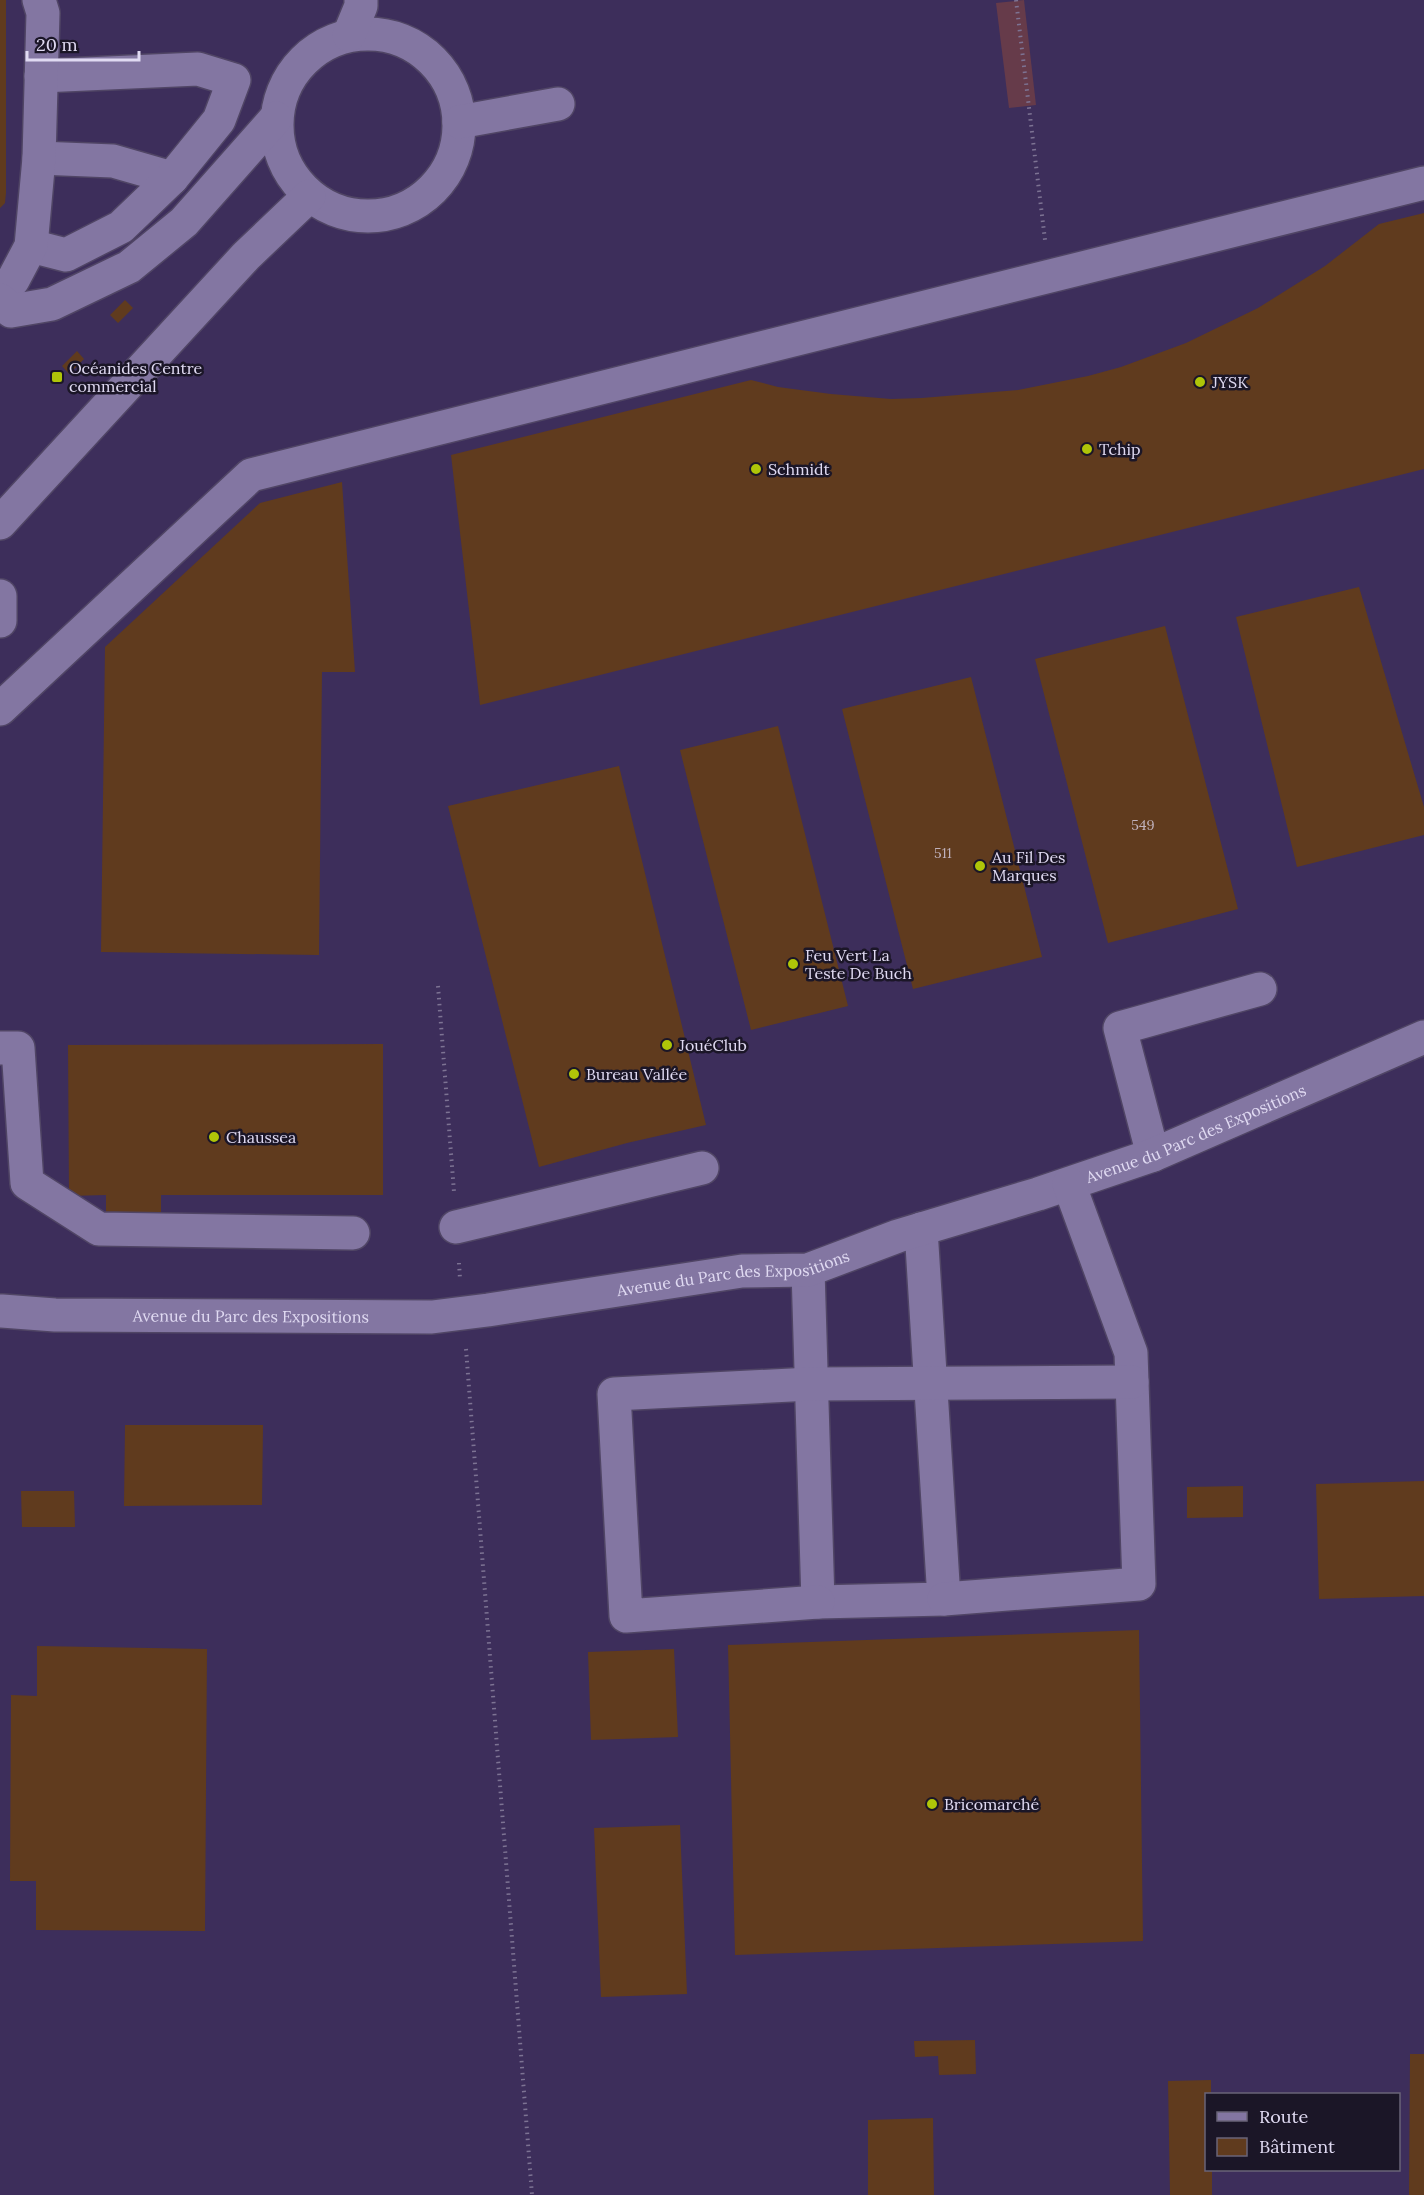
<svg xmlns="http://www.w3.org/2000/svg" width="1424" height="2195" viewBox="0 0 1424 2195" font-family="Lora,serif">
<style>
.built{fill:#3d2e5b;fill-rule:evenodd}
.green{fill:#663b4a}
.building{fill:#603b1e}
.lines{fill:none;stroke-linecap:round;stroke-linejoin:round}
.minor-casing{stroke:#504565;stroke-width:36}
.path{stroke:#7d7393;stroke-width:4;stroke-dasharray:1.5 4.5;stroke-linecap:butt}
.minor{stroke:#8376a2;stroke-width:33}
.poi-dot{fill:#afc508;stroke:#1b1627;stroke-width:2}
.labels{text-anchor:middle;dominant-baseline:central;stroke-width:5;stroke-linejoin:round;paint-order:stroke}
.number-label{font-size:14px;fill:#c0b2bd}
.poi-label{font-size:16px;fill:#e0daf2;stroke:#1b1627;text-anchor:start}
.street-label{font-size:16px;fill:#e0daf2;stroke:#1b1627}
</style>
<rect width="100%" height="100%" fill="#36294f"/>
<!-- built -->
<path class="built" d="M0 0H1424V2195H0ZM1206 2094H1398V2170H1206Z"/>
<!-- green -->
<path class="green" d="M1024 0 1036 105 1009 108 996 3Z"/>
<!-- building -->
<path class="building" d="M0 0H6V193L5 203 0 208Z
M1424 213V469L480 705 451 455 751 380 778 387 831 394 891 399 922 398 1018 390 1088 376 1121 367 1186 343 1258 308 1325 266 1379 224Z
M125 300 133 308 118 323 110 315Z
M77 351 84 359 69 374 62 366Z
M342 482 355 672H322L319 955 101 952 105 647 260 503Z
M1359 587 1424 807V835L1297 867 1236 617Z
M1165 626 1238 909 1108 943 1035 659Z
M971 677 1042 957 913 989 842 709Z
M778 726 848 1006 751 1030 680 750Z
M619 766 706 1125 627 1143 539 1167 448 806Z
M383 1044V1195H161V1212H106V1195L69 1196 68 1045Z
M125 1425H263L262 1505 124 1506Z
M1424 1481V1596L1319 1599 1316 1484Z
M1243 1486V1517L1187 1518V1487Z
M21 1491H74L75 1527H22Z
M1139 1630 1143 1941 735 1955 728 1645Z
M37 1646 207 1649 205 1931 36 1930V1881H10L11 1695 37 1696Z
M674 1649 678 1737 591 1740 588 1652Z
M680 1825 687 1994 601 1997 594 1828Z
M975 2040 976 2074 939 2075 938 2056 915 2057 914 2041Z
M1410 2054H1424V2195H1409Z
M1211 2080V2094H1206V2170H1212V2195H1170L1168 2081Z
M933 2118 934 2195H868V2120Z"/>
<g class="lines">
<!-- minor casing -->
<g class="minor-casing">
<g id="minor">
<circle cx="368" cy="125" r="91"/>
<path d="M349 35 361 6V0"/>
<path d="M459 122 558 104"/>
<path d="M39 158 113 161 172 178"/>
<path d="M31 246 66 255 121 227 172 178 219 120 234 80 198 69 41 76"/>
<path d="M0 293 13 280 31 246 39 158 43 13 39 0"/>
<path d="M0 300 11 311 52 304 129 267 184 222 276 118"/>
<path d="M0 523 246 256 309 196"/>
<path d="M0 596V621"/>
<path d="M0 709 251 475 1424 183"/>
<path d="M0 1048H18L27 1183 99 1229 353 1233"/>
<path d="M1153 1155 1120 1028 1260 989"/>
<path d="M456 1227 702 1168"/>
<path d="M808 1270 818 1602 944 1599 921 1229"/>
<path id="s1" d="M2 1311 55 1315 432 1317 488 1310 742 1271 808 1270 898 1236 1038 1194 1153 1155 1424 1037"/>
<path d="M944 1599 1139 1584 1131 1353 1069 1184"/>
<path d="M818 1602 626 1616 614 1394 811 1384 1132 1382"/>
</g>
</g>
<!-- path -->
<path class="path" d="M1016 0 1045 240
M438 986 454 1192
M459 1263 460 1279
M466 1349 532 2195"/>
<!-- minor -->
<use href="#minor" class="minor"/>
</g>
<!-- markers -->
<g class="poi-dot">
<rect x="51" y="371" width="12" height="12" rx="3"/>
<circle cx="1200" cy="382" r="6"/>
<circle cx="1087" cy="449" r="6"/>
<circle cx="756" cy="469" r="6"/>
<circle cx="980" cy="866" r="6"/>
<circle cx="793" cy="964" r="6"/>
<circle cx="667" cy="1045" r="6"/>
<circle cx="574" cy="1074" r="6"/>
<circle cx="214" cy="1137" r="6"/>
<circle cx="932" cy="1804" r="6"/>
</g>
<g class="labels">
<!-- number labels -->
<g class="number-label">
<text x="1143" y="825">549</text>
<text x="943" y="853">511</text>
</g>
<!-- poi labels -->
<g class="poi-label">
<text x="69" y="368">Océanides Centre<tspan x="69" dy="18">commercial</tspan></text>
<text x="1212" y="382">JYSK</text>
<text x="1099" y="449">Tchip</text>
<text x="768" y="469">Schmidt</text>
<text x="992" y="857">Au Fil Des<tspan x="992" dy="18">Marques</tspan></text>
<text x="805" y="955">Feu Vert La<tspan x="805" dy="18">Teste De Buch</tspan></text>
<text x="679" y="1045">JouéClub</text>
<text x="586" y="1074">Bureau Vallée</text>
<text x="226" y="1137">Chaussea</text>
<text x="944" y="1804">Bricomarché</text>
</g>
<!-- street labels -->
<g class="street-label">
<text stroke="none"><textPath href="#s1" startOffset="1221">Avenue du Parc des Expositions</textPath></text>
<text stroke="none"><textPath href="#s1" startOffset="735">Avenue du Parc des Expositions</textPath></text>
<text stroke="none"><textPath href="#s1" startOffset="249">Avenue du Parc des Expositions</textPath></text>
</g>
</g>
<!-- legend -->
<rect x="1205" y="2093" width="195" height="78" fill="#1b1627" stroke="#6a6478" stroke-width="1.5"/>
<rect x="1217" y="2112" width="30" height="9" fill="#8376a2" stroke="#6a6478" stroke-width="1.5"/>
<text x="1259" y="2123" font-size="18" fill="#e0daf2">Route</text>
<rect x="1217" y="2138" width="30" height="18" fill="#603b1e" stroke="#6a6478" stroke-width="1.5"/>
<text x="1259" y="2153" font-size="18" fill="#e0daf2">Bâtiment</text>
<!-- scale -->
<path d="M27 51v9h112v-9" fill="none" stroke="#e0daf2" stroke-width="3"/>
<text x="36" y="51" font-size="18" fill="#e0daf2" stroke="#1b1627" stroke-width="4.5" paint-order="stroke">20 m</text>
</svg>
